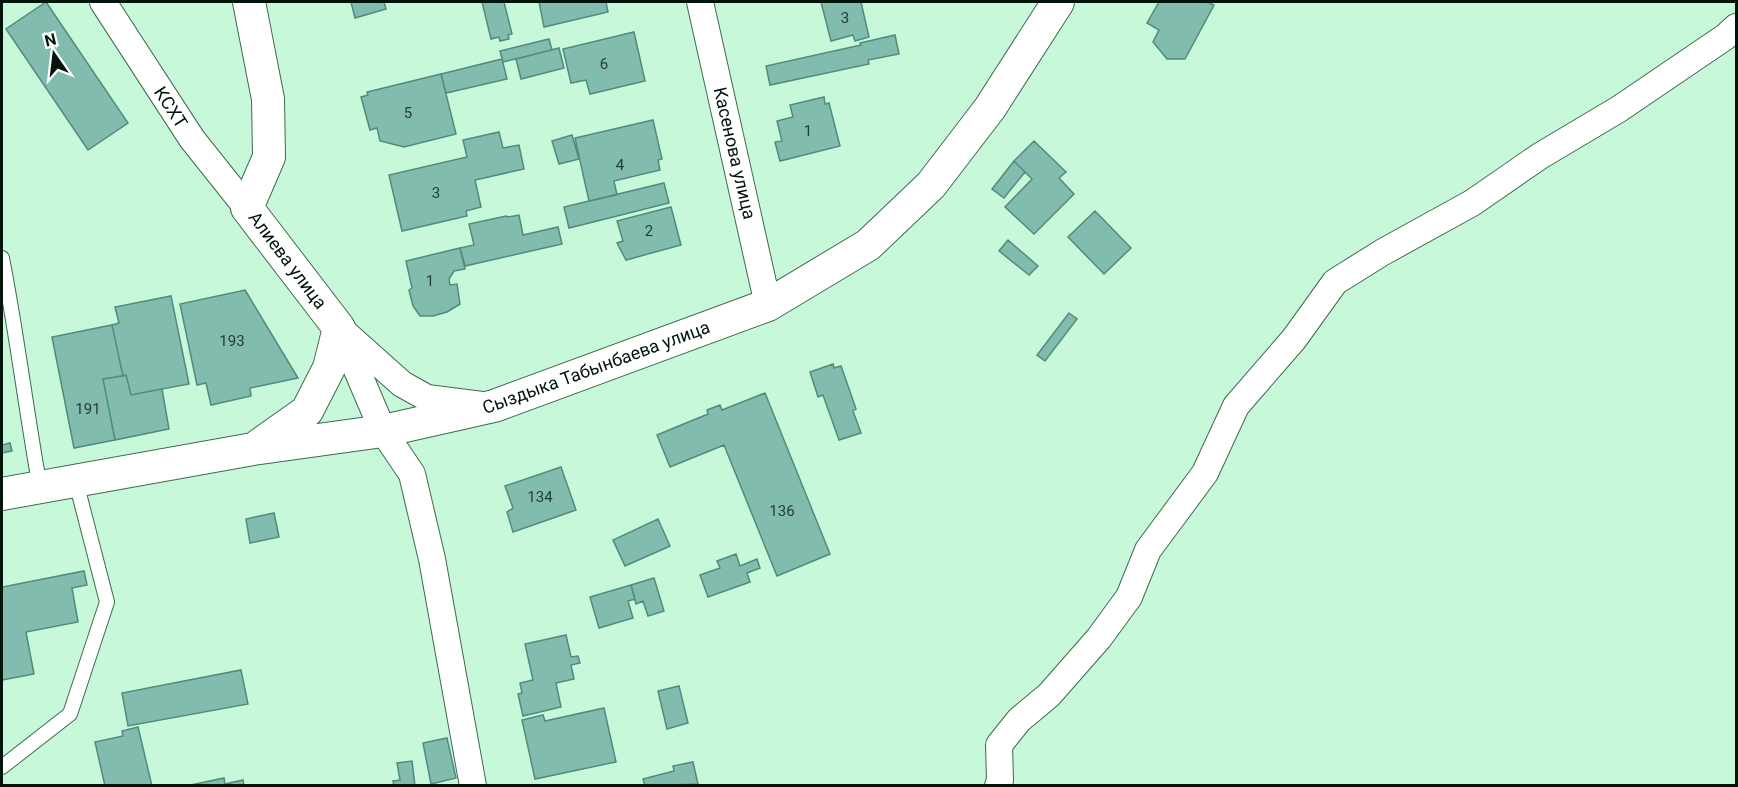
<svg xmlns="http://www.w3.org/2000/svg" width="1738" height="787" viewBox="0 0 1738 787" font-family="Roboto,sans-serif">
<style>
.building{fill:#82bcae;stroke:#518b7d;stroke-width:1.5}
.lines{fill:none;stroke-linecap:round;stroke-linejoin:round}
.service-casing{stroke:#3e6a50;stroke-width:16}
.minor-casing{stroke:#3e6a50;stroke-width:28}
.tertiary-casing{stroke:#3e6a50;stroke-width:34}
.service{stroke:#fff;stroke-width:14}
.minor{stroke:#fff;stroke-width:26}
.tertiary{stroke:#fff;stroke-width:32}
.labels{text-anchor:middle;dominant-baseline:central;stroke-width:6;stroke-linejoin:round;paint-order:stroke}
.number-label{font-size:15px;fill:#233e33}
.street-label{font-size:18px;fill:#03140a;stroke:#fff}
</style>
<rect width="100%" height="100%" fill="#c7f8d9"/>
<!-- building -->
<path class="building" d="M46 2 128 123 88 150 6 29Z
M351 2H384L386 9 355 18Z
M482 2H504L512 34 508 35 509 39 500 41 499 37 491 39Z
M539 2H606L608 12 544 27Z
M821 2H861L869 37 855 41 853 35 831 41Z
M1159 2H1207L1214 5 1185 59H1167L1153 42 1159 30 1147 23Z
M634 32 645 81 590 94 586 80 571 83 563 49Z
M895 35 899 54 868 60 869 64 770 85 766 66 861 45 860 43Z
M549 39 552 50 503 62 500 51Z
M559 48 564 68 521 79 516 59Z
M502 59 507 79 446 93 441 74Z
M441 74 456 134 404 147 380 141 377 128 370 130 361 97 368 95 367 92Z
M824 97 825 104 829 103 840 146 780 161 775 142 782 141 777 121 793 117 790 105Z
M653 120 662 159 658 160 660 170 614 181 617 195 589 201 575 138Z
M499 132 503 148 519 145 524 169 475 180 481 207 466 211 467 216 402 231 389 175 467 157 463 140Z
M572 135 579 159 559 164 552 141Z
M1034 141 1066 172 1059 178 1074 194 1034 234 1005 207 1032 179 1014 161Z
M1014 161 1025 172 1004 198 992 189Z
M664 183 669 203 569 228 564 207Z
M671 207 681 245 626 260 617 243 623 241 617 221Z
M1095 211 1131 248 1104 274 1068 237Z
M519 215 523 235 558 227 562 244 465 266 460 248 474 245 469 224 506 216 508 217Z
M1008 240 1038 266 1029 275 999 251Z
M460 248 465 269 454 271 449 279 450 285 457 284 460 304 447 312 433 316H420L413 306 409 290 412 288 406 261Z
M245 290 298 378 250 388 251 396 211 405 206 383 197 385 180 304Z
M171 296 189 384 131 395 126 375 123 376 112 325 119 323 115 307Z
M1069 313 1077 319 1045 361 1037 355Z
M112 325 123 376 103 379 115 440 74 448 52 337Z
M833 364 834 368 841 366 856 409 853 411 861 433 839 440 823 395 818 397 810 372Z
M126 375 131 395 162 389 169 429 115 440 103 379Z
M765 393 830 554 777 576 724 445 670 467 657 435 708 414 707 410 720 405 722 410Z
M10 443 12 451 2 453V445Z
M561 467 576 510 513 532 507 512 513 508 505 486Z
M274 513 279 537 250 543 246 519Z
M658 519 670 546 625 566 613 540Z
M736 554 740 566 757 559 760 568 747 573 750 582 708 597 700 575 720 568 717 561Z
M84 571 87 585 72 588 78 622 26 632 34 674 2 680V587Z
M654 578 664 611 648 616 643 601 636 604 631 585Z
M631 585 635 599 628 601 633 618 599 628 590 597Z
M566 635 571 657 578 656 580 663 571 665 574 679 556 683 561 707 523 716 518 694 522 693 520 683 533 680 525 644Z
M241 670 248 704 128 726 122 693Z
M679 686 688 723 667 729 658 691Z
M604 708 616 762 535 779 522 720 543 715 545 721Z
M138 727 152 786H105L95 742 123 736 122 731Z
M447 738 456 778 431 784 423 743Z
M412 761 415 786H394L393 781 400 780 397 763Z
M693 762 698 784 645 786 643 779 674 771 673 766Z
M224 778 225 784 243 780 244 786H186Z"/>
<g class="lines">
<!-- service casing -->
<g class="service-casing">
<path id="service" d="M2 258C17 334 26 411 40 488
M2 767 70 714 107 602 76 482"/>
</g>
<!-- minor casing -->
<g class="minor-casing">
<path id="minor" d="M103 2 192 139 247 208
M700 2 768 305
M339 328 383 431 412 474 432 559 473 786
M346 334 402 384 427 398 482 405
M998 786 1000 780 999 745 1019 720 1049 695 1099 638 1129 597 1148 550 1205 473 1236 406 1294 339 1335 282 1383 252 1472 203 1540 156 1619 109 1725 37 1736 27"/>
</g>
<!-- tertiary casing -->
<g class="tertiary-casing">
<path id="tertiary" d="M249 2 268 99 269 157 247 208 339 328 329 368 307 411 259 445
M2 494 253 449 383 431 494 406 768 305 868 245 931 185 990 108 1058 2"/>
</g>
<!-- service -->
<use href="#service" class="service"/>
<!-- minor -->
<use href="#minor" class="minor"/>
<!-- tertiary -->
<use href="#tertiary" class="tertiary"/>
</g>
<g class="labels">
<!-- number labels -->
<g class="number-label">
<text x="845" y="18">3</text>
<text x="604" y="64">6</text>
<text x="408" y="113">5</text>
<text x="808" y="131">1</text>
<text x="620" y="165">4</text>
<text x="436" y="193">3</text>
<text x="649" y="231">2</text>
<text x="430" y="281">1</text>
<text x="232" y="341">193</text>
<text x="88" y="409">191</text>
<text x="540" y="497">134</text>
<text x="782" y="511">136</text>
</g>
<!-- street labels -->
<g class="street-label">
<text transform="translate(171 107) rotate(57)">КСХТ</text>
<text transform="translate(735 153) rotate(77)">Касенова улица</text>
<text transform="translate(288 260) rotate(53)">Алиева улица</text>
<text transform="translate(596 367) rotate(-20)">Сыздыка Табынбаева улица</text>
</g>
</g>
<!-- border -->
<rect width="1738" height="787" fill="none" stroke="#03140a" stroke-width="6"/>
<!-- north arrow -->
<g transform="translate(54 54) rotate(346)" stroke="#ffffff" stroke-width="4.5" paint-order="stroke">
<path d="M0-4.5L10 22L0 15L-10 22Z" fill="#03140a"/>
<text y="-9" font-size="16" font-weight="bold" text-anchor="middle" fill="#03140a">N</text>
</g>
</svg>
